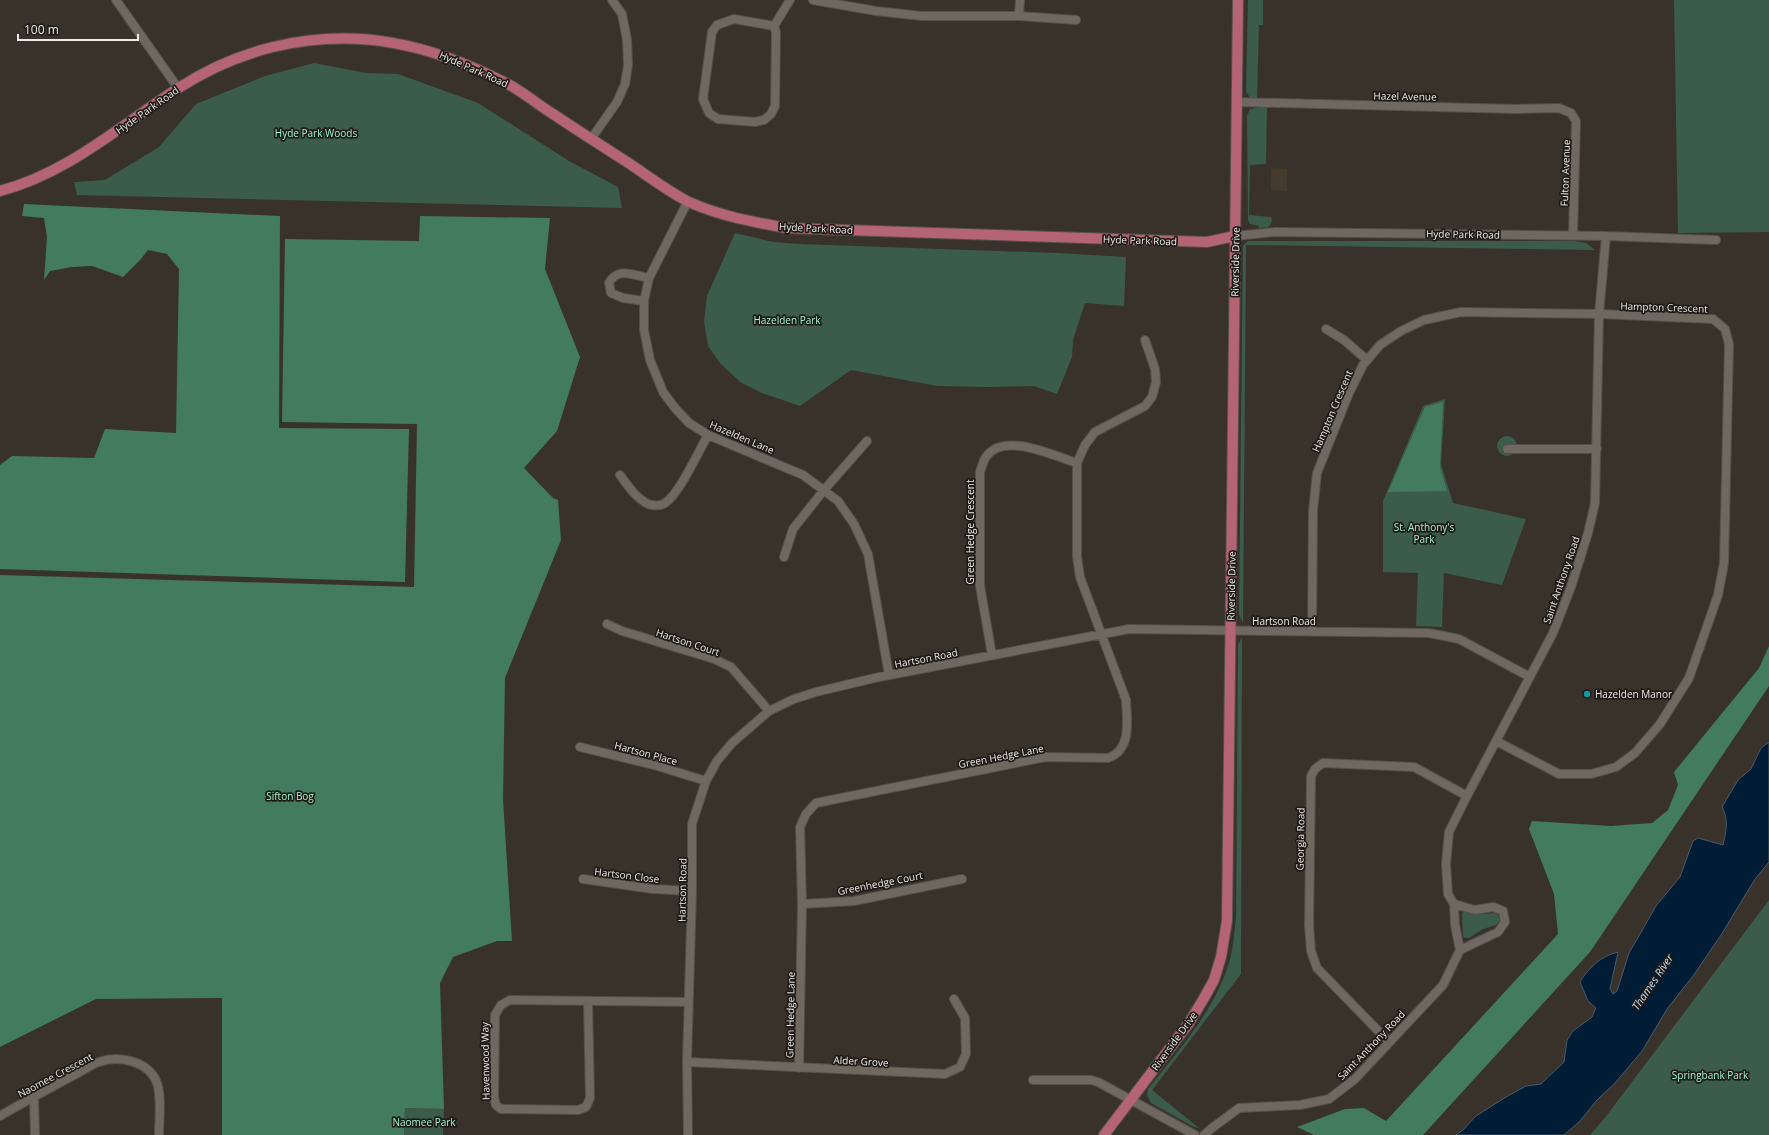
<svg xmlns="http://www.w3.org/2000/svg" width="1769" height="1135" viewBox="0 0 1769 1135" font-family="'Open Sans',sans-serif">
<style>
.built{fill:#453a2d}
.green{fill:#3b5c4a}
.forest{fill:#437b5e}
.water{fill:#011d36;stroke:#485a6b}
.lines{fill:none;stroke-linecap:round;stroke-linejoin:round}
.minor-casing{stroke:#56504a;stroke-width:10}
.major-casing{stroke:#56504a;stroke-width:12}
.minor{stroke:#6f6860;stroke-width:8}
.major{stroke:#b56473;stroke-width:10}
.culture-dot{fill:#0f9aa8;stroke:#1d1a17;stroke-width:1.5}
.labels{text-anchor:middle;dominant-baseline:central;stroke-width:3.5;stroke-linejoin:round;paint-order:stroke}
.street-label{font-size:10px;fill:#efeae6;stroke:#1d1a17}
.park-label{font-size:10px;fill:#a1f7ca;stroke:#1d1a17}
.poi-label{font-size:10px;fill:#efeae6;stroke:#1d1a17;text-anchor:start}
.water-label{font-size:11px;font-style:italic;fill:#c7dff7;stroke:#1d1a17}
</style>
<rect width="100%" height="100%" fill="#38322a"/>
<!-- built -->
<path class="built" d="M1271 168 1287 169V191L1271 190Z"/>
<!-- green -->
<path class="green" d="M1248 0H1263V25H1259L1257 98H1250L1246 91Z
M1674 0H1769V232L1678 233Z
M314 63 366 73 398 74 478 103 569 161 618 187 622 208 77 195 74 182 105 180 159 147 196 104 265 76Z
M1267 106 1266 164 1250 165 1249 215 1271 217C1273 221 1271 224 1268 227L1259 228V226L1250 224 1248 220 1247 116 1250 109Z
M735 233 773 242 799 244 1057 253 1126 257 1124 306 1085 303 1073 340 1072 357 1057 394 1034 386 988 387 937 386 851 370 800 406 762 393 740 382 720 363 708 346 704 322 707 296Z
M1248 241H1574L1586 243 1595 250 1246 245 1243 623 1239 614 1243 246Z
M1445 399 1441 464 1453 503 1526 519 1502 585 1444 573 1442 627 1416 626 1418 573 1383 572V501L1423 406Z
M1497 446a10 10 0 1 1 20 0a10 10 0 1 1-20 0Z
M1242 637 1241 974 1152 1090 1199 1128 1194 1127 1151 1103 1147 1095 1148 1089C1178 1051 1211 1015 1227 969 1233 953 1234 935 1236 918L1238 645Z
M1769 900V1135H1590L1604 1119Z
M1465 911C1475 914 1483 915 1494 913L1498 915 1500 920 1496 925 1483 929 1469 938H1465L1463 936 1462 913Z
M405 1108 444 1109 443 1135H404Z"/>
<!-- forest -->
<path class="forest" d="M24 204 280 216 279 428 409 429 405 582 0 569V465L12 456 94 458 105 429 176 433 179 269 167 254 148 250 140 260 123 277 92 266 72 267 50 271 44 280 47 237 44 218 22 216Z
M420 216 550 218 545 269 580 357 557 431 524 468 553 498 558 500 561 540 505 678 503 799 512 941H497L453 957 440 983 444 1109 405 1108 404 1135H222V998L96 999 0 1047V575L414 587 417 424 282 422 285 239 419 241Z
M1443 402 1440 467 1447 491 1388 492 1425 407Z
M1769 646V686L1590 952 1423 1135H1314L1297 1127 1345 1109 1364 1108 1386 1121 1558 934 1554 894 1529 829 1532 821 1611 826 1652 823 1668 810 1678 785 1674 772 1759 668Z"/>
<!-- water -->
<path class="water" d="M1769 742V862L1755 879 1721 935 1693 976 1667 1009 1642 1051 1616 1082 1597 1100 1580 1121 1564 1135H1456L1463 1130 1476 1116 1506 1097 1526 1086 1541 1084 1564 1062 1567 1040 1573 1031 1592 1017 1596 1008 1588 1001 1580 982C1588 968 1601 956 1618 952L1610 989 1613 994 1617 991 1629 953 1656 906 1680 877 1693 841 1698 838 1723 845C1726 832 1729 819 1722 807L1738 780 1751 769 1761 748Z"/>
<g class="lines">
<!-- minor casing -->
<g class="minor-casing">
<path id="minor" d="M116 0 178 88
M813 0 876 11 922 16H1019L1076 20
M1019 16 1020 0
M734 19 774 26 776 32 775 106 771 114 764 120 755 122 718 119 709 113 703 99 712 32 717 25Z
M774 26 790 0
M1237 102 1515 109 1559 108 1571 113 1576 121 1573 235
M591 139 617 102 625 84 628 65 627 40 622 14 612 0
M688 201 649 278 644 301V330L650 360 663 392 675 408 689 423 708 435 803 475 838 501 854 524 868 554 889 675
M1235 236 1275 232 1606 236 1716 240
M644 301 623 298 611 293 609 283C618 266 634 276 649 278
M1326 329 1344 340 1367 360
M1507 449H1597
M620 475C628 486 636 498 648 504 653 506 661 506 665 503 680 493 698 452 708 435
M784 557 793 529 824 490 867 441
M607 624 622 631 714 659 731 667 769 711
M1312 632 1313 511 1317 473 1349 393 1363 365 1380 345 1401 331 1424 320 1461 312 1599 314 1713 319 1725 329 1729 344 1724 563 1718 595 1689 678 1660 724 1635 753 1616 767 1591 774H1559L1496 741
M992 655 980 586V472C982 467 983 461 986 457 1003 431 1054 456 1077 463
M580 747 654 765 706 781
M583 879 653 889 692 891
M802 904 854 901 962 879
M1454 904 1475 910 1493 907 1503 911 1505 922 1498 932 1460 950
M588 1002 590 1098 586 1107 578 1110 501 1109 496 1105 494 1097 495 1015 501 1005 510 1000 688 1002
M1389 1042 1317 968 1311 951 1309 925 1311 776 1315 769 1323 763 1414 767 1467 796
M687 1062 945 1074 960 1067 966 1054 965 1018 954 999
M799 1068 802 904 800 827 806 814 816 803 1046 757 1108 758C1132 750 1127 720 1126 700L1080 577 1077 557V463L1085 445 1095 432 1145 406 1152 397 1156 382 1155 369 1145 340
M1033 1080H1091L1098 1082 1195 1135
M34 1096 35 1135
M0 1116C24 1102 48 1089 72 1076 81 1072 90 1065 99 1062 119 1055 149 1061 157 1083 162 1099 159 1119 159 1135
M688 1135 687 1062 692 891V824L706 781 717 761 732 743 769 711 794 699 816 692 879 677 1129 629 1429 633 1459 639 1530 677
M1204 1135 1212 1128 1239 1108 1300 1105 1329 1099 1355 1079 1443 985 1460 950 1455 925 1454 904 1448 894 1446 864 1449 832 1467 796 1553 633 1571 587 1588 533 1595 503 1599 314 1606 236"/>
</g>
<!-- major casing -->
<g class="major-casing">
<path id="major" d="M0 191C68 173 120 126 177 89 206 70 240 55 273 47 357 27 430 44 506 83 522 91 537 104 553 114 577 130 602 146 627 162 647 175 667 191 689 202 720 216 753 222 786 228L1207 242 1235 236
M1104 1135 1189 1023 1204 998 1214 980 1221 957 1227 921 1238 0"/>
</g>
<!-- minor -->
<use href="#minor" class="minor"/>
<!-- major -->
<use href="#major" class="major"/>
</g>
<!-- markers -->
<circle class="culture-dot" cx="1587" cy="694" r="4"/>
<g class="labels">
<!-- street labels -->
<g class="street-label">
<text transform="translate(474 69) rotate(24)">Hyde Park Road</text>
<text transform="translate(1405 96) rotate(1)">Hazel Avenue</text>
<text transform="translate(147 110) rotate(-35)">Hyde Park Road</text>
<text transform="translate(1565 173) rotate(-88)">Fulton Avenue</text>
<text transform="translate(816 228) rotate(3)">Hyde Park Road</text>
<text transform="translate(1463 234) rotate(1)">Hyde Park Road</text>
<text transform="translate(1140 240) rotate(2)">Hyde Park Road</text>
<text transform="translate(1235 262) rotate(-89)">Riverside Drive</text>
<text transform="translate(1664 307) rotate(2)">Hampton Crescent</text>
<text transform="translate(1332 411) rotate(-67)">Hampton Crescent</text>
<text transform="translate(742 437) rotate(23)">Hazelden Lane</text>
<text transform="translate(970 532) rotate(-90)">Green Hedge Crescent</text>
<text transform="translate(1561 580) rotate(-71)">Saint Anthony Road</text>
<text transform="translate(1231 586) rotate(-89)">Riverside Drive</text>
<text x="1284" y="621">Hartson Road</text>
<text transform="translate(688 642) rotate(18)">Hartson Court</text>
<text transform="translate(926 658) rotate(-11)">Hartson Road</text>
<text transform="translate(646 753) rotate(15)">Hartson Place</text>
<text transform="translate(1001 756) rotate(-11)">Green Hedge Lane</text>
<text transform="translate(1300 839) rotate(-89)">Georgia Road</text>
<text transform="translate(627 875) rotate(7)">Hartson Close</text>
<text transform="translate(880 883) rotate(-11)">Greenhedge Court</text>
<text transform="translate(682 890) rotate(-89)">Hartson Road</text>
<text transform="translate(790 1015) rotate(-89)">Green Hedge Lane</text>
<text transform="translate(1174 1041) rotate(-54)">Riverside Drive</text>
<text transform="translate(1371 1045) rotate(-46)">Saint Anthony Road</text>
<text transform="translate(485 1061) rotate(-91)">Havenwood Way</text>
<text transform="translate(861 1061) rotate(3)">Alder Grove</text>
<text transform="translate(55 1075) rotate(-28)">Naomee Crescent</text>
</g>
<!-- park labels -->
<g class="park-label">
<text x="316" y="133">Hyde Park Woods</text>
<text x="787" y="320">Hazelden Park</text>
<text x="1424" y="527">St. Anthony's<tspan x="1424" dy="12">Park</tspan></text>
<text x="290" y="796">Sifton Bog</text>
<text x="1710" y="1075">Springbank Park</text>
<text x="424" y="1122">Naomee Park</text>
</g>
<!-- poi labels -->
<g class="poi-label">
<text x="1595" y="694">Hazelden Manor</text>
</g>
<!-- water labels -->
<g class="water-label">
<text transform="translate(1652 982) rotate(-56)">Thames River</text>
</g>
</g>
<!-- scale -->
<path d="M18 34v6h120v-6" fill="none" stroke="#efeae6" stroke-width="2"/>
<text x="24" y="34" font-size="12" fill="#efeae6" stroke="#1d1a17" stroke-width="3" paint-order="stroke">100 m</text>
</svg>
